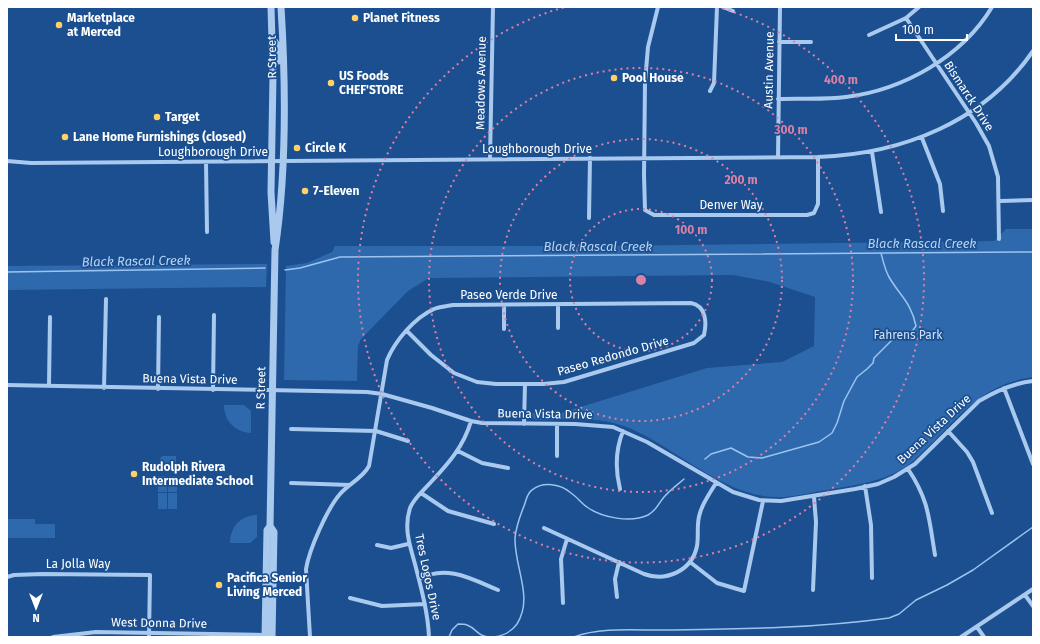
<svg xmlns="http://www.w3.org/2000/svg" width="1040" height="644" viewBox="0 0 1040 644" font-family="'Fira Sans',sans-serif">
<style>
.green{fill:#2e69ad}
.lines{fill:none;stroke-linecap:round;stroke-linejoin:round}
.stream{stroke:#9cc4f0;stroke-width:1.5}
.minor{stroke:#a9c9ee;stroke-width:4}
.tertiary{stroke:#a9c9ee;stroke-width:7}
.ring{fill:none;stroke:#dd80a5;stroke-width:2;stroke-dasharray:2 4}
.poi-dot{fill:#ffd166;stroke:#1b4f8f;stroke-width:1.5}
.labels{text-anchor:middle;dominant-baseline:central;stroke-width:3.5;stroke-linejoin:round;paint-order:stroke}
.poi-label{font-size:12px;font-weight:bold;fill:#fff;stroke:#1b4f8f;text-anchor:start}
.street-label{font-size:12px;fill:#fff;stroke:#1b4f8f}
.park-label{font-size:12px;fill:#cfe3fa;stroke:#1b4f8f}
.water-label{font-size:13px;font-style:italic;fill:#b5d3f5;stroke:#1b4f8f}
.centre{fill:#dd80a5;stroke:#1b4f8f;stroke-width:2}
.ring-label{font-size:12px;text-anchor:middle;font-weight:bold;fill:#dd80a5;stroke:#1b4f8f;stroke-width:3.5;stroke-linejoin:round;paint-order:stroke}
</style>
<rect width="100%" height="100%" fill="#1b4f8f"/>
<!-- green -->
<path class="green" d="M1006 229H1033V377C987 383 964 410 934 441 925 449 917 459 907 466 883 482 855 485 827 490 813 492 799 496 785 497 725 501 677 446 624 426 596 416 565 420 536 420L531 417 530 413H561L707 368 782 362 814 346 815 297 770 282 733 275 429 278 408 291 361 339 358 346 357 381 284 380 286 266 307 263 332 252 335 246H598L994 241Z
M267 264 266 287 7 290V266Z
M224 405H244L251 411V433C235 432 224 421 224 405Z
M162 456H176V465H160V459Z
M158 476H167V492H158Z
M168 476H177V492H168Z
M158 493H167V509H158Z
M168 493H177V509H168Z
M257 515V537L250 543H230C230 527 241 515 257 515Z
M7 519H35V524H55V538H7Z"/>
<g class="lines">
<!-- stream -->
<path class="stream" d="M285 270 300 268 340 257 1033 252
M7 272 265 268
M705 459 711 454 731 448 748 457 762 458 819 442 832 433 837 423 844 401 857 377 867 369 873 363 874 358 895 337C906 338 910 335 916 326 911 302 900 296 889 277 885 270 883 261 881 253
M449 637 452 630 458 624C461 624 465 624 467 625 478 629 477 638 494 637 503 636 512 631 517 624 534 597 514 567 515 538 516 527 520 516 524 506 526 501 527 493 532 490 543 481 561 484 571 493 577 497 581 503 587 507 602 518 631 523 648 515 657 510 658 504 664 497 670 490 677 485 684 479
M574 637C603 626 641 631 673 630 745 629 818 628 889 618L899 614 916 600 947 585 973 570 1033 527"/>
<!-- minor -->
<path class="minor" d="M658 7 648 47 645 82 644 175 645 210 654 215H807L814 213 818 204V157
M723 7 733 11
M906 18 976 123 989 146 998 177 999 239
M869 35 906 18 919 7
M779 42H811
M710 91 714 83 717 7
M778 99C801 98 824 100 846 97 903 90 962 57 992 7
M922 138 940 184 943 211
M872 152 881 212
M778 157 780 7
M490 159 493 7
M7 161 31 163 818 157C902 154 984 122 1033 51
M206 162 207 232
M1000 201 1033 200
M589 218 590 158
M504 305V329
M558 305V328
M7 385 367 392 382 394 432 408 471 421 482 423 575 424 613 427 647 442 733 492 759 500 781 501 855 489 878 484 894 477 915 464 979 401C996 391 1014 383 1033 381
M49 385 50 317
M104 388 106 299
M1004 388 1033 464
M158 389 159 317
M213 390 214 315
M524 424 525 384
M557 424V456
M291 429 376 431 408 441
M948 431 967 452 973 462 992 513
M458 451 482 463 508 468
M908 469C929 500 929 519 935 555
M291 483 350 485
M865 486 871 525 872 578
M620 489C615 469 615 451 623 431
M421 493 448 511 494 524
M544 528 644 574C666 582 692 571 697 546 699 535 696 524 700 513 703 502 710 493 716 483
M377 545 391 548 408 544
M690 562 717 583 744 591 763 501
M7 577 14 575 42 574 150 575 149 637
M419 579C446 564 472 579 498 590
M813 590 816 522 814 497
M1025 595 1033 606
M617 597 615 579 619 562
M350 598 382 606 425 604
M563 603 561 559 567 539
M977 627 984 637
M53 637 96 632 265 635
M310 637 306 569C309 550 327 509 340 494 349 483 362 479 369 466L387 360C395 341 414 318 434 309 439 307 447 306 453 305L691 303C706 306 707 322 704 335L694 343 564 382 543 384H496L477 382 454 373 431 355 407 331
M429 637C428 614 422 591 416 568 411 548 403 530 410 508 414 498 424 490 431 482 448 464 464 446 471 421
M961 637 1033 589"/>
<!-- tertiary -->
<path class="tertiary" d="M271 7 273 76 271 192 274 242
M273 39 277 45 278 61
M270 526 274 532 272 637
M265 637 267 530 270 526 275 250C287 170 286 87 281 7"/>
</g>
<!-- distance rings -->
<g class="ring">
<circle cx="641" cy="280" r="71"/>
<circle cx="641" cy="280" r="141"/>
<circle cx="641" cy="280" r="212"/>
<path d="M717 7A283 283 0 1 1 565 7"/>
</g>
<!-- markers -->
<g class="poi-dot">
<circle cx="355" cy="18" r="4"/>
<circle cx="59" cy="25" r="4"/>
<circle cx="614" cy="78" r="4"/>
<circle cx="331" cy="83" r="4"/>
<circle cx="157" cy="117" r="4"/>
<circle cx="65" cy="137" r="4"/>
<circle cx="297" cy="148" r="4"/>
<circle cx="305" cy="191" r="4"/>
<circle cx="134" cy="474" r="4"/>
<circle cx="219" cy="585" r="4"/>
</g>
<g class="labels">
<!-- poi labels -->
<g class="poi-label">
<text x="67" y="18">Marketplace<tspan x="67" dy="14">at Merced</tspan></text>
<text x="363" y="18">Planet Fitness</text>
<text x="339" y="76">US Foods<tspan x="339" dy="14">CHEF'STORE</tspan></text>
<text x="622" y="78">Pool House</text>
<text x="165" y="117">Target</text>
<text x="73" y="137">Lane Home Furnishings (closed)</text>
<text x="305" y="148">Circle K</text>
<text x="313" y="191">7-Eleven</text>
<text x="142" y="467">Rudolph Rivera<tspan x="142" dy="14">Intermediate School</tspan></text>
<text x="227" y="578">Pacifica Senior<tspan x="227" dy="14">Living Merced</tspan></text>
</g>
<!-- street labels -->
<g class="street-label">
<text transform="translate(272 57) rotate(-91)">R Street</text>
<text transform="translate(769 70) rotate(-89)">Austin Avenue</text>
<text transform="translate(481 83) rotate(-89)">Meadows Avenue</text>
<text transform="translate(969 96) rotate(57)">Bismarck Drive</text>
<text x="537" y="149">Loughborough Drive</text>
<text x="213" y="152">Loughborough Drive</text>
<text x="731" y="205">Denver Way</text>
<text x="509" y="295">Paseo Verde Drive</text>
<text transform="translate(613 356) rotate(-16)">Paseo Redondo Drive</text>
<text transform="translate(190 379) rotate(1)">Buena Vista Drive</text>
<text transform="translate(261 388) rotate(-89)">R Street</text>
<text transform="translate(545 414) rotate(1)">Buena Vista Drive</text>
<text transform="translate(934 429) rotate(-43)">Buena Vista Drive</text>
<text x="78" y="564">La Jolla Way</text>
<text transform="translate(428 577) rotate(78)">Tres Logos Drive</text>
<text transform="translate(159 623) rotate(1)">West Donna Drive</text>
</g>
<!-- park labels -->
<g class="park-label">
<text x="908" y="335">Fahrens Park</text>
</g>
<!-- water labels -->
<g class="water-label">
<text x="922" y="243">Black Rascal Creek</text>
<text x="598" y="246">Black Rascal Creek</text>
<text transform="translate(136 261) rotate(-1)">Black Rascal Creek</text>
</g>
</g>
<circle cx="641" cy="280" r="6" class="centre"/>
<g class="ring-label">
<text x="841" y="84">400 m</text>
<text x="791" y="134">300 m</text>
<text x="741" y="184">200 m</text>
<text x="691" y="234">100 m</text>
</g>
<!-- border -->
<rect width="1040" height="644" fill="none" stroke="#ffffff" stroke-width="16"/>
<!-- north arrow -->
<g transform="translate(36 608) rotate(180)" stroke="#1b4f8f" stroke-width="3" paint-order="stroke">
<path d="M0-3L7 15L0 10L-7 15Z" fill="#ffffff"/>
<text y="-6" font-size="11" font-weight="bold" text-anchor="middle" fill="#ffffff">N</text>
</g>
<!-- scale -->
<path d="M896 34v6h71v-6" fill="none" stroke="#ffffff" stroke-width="2"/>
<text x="902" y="34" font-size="12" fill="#ffffff" stroke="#1b4f8f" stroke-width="3" paint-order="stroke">100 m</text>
</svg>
